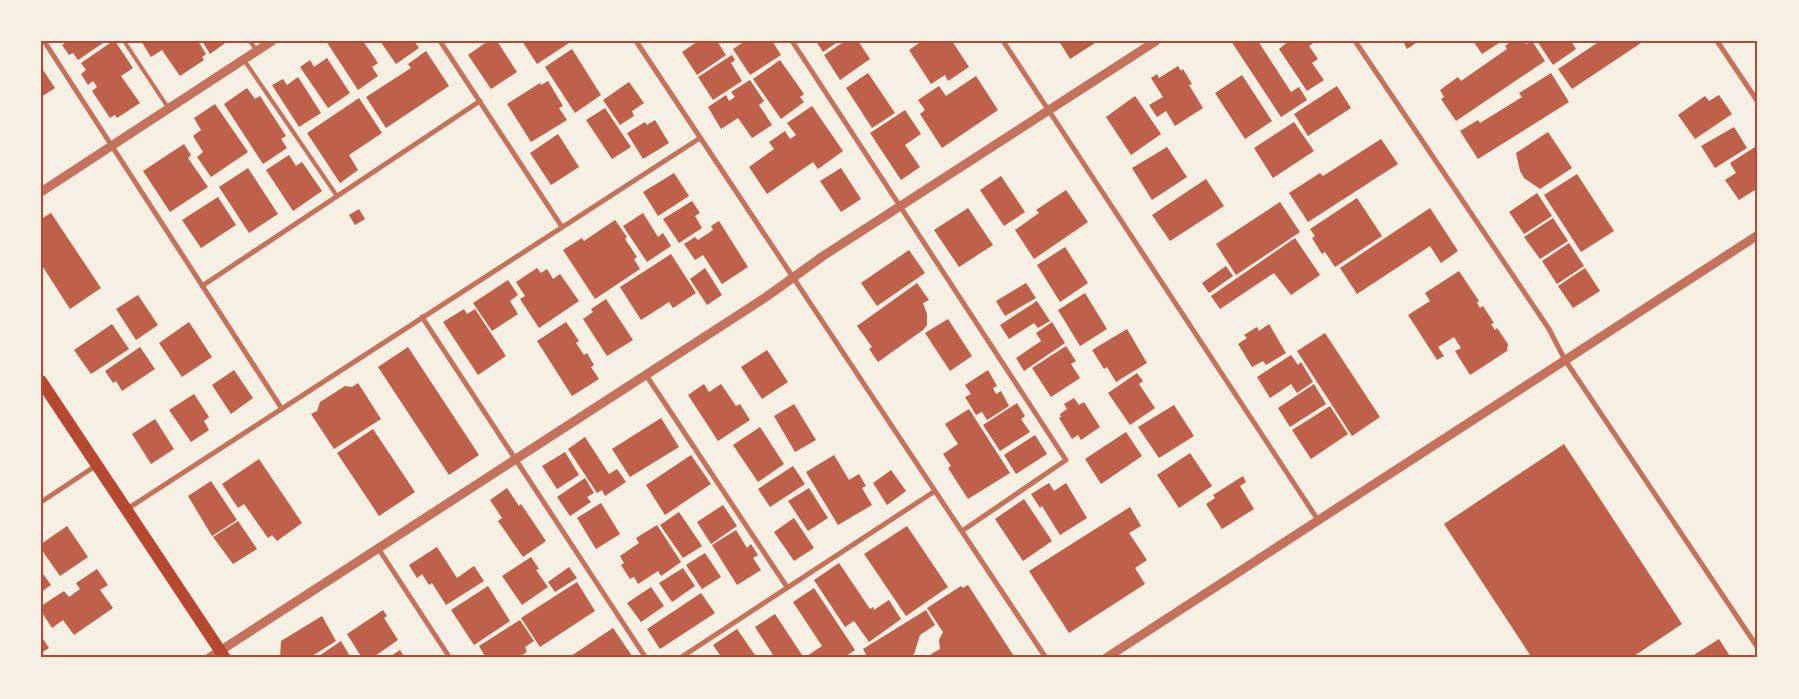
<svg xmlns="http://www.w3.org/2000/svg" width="1799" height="699" viewBox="0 0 1799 699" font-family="Raleway,sans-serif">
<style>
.building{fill:#bf614a}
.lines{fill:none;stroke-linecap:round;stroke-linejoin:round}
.service{stroke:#c5725c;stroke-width:4}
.minor{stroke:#c5725c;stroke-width:5}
.tertiary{stroke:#c5725c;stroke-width:9}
.primary{stroke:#b5482f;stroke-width:12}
.neatline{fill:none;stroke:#b5482f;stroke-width:2}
</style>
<rect width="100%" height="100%" fill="#f6efe4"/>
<!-- building -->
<path class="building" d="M68 41H106L78 60 73 53 69 55 62 45Z
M113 41H115L133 68 121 76 140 103 117 118 115 115 110 118 92 91 97 87 93 81 88 85 81 74 86 70 81 63Z
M141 41H198L206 54 202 57 204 60 180 76 162 50 151 57Z
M202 41H228L210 54Z
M326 41H363L378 63 372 67 378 76 358 90Z
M380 41H414L419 48 396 64Z
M488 41H497L517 72 491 89 468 55Z
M522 41H572L537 64Z
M698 41H717L726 55 697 75 682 52Z
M745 41H772L781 55 750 75 733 49Z
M816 41H839L823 52Z
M845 41H858L870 59 840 80 824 55Z
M922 41H952L969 67 948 81 945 75 931 84 909 50Z
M1059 41H1094L1095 43 1070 59Z
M1231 41H1258L1291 92 1299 87 1307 100 1281 117Z
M1289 41H1316L1309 46 1318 59 1312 63 1324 80 1307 91 1279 49Z
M1403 41H1419L1407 49Z
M1473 41H1502L1482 54Z
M1511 41H1524L1526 44 1532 41 1545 61 1456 121 1441 99 1444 97 1440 90 1458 77 1461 81 1507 49 1505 46Z
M1537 41H1571L1576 49 1553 65Z
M1600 41H1644L1572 89 1558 69Z
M572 49 601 95 575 113 545 67Z
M426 51 449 86 386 128 366 97 411 68 408 64Z
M732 55 735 60 731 63 742 81 713 100 698 77Z
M327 58 350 93 328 108 300 67 310 60 314 67Z
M780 60 804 94 800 97 804 102 781 119 753 79Z
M1178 66 1181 71 1183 69 1192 84 1189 85 1203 108 1175 126 1166 111 1157 117 1149 105 1163 97 1151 78 1157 74 1159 78Z
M41 67 55 88 41 97Z
M868 73 895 113 872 128 846 88Z
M1551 73 1569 102 1478 159 1460 131 1478 120 1480 123 1522 97 1519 93Z
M1242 75 1272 121 1245 139 1215 93Z
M976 76 998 110 942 148 920 114 925 110 918 100 939 86 946 96Z
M298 77 321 113 299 127 272 85 283 79 287 85Z
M750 80 764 101 759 105 772 125 752 138 738 118 721 129 708 107 726 95 729 101 735 97 731 92Z
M548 81 563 106 559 108 567 120 531 142 507 104 540 83 541 85Z
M629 82 644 103 632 111 634 116 620 125 603 100Z
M1337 86 1351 108 1308 136 1294 114Z
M247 88 255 99 260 96 286 136 281 139 287 148 263 164 224 104Z
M1719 95 1732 114 1695 139 1678 115 1705 96 1709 101Z
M1135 96 1161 134 1131 155 1106 117Z
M359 98 382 133 349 155 358 170 340 183 307 133Z
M215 104 248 152 211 177 197 157 203 152 193 136 201 130 194 118Z
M812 106 843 151 818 169 813 162 767 194 749 167 774 149 769 142 785 131 790 139 796 135 787 123Z
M605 108 631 147 612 159 586 120Z
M905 110 921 134 905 145 920 167 901 180 870 133Z
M655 120 669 143 643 159 627 133 645 122 647 125Z
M1294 122 1314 151 1273 178 1254 148Z
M1734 127 1747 148 1715 168 1701 146Z
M1548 132 1572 168 1540 189 1524 178 1520 171 1516 153Z
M558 134 579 167 551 185 530 153Z
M1381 139 1398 164 1308 222 1289 193 1320 173 1323 176Z
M184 144 191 155 188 158 208 187 170 212 143 171Z
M1167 147 1187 177 1152 200 1132 168Z
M1755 147 1758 151V188L1739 200 1725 180 1736 173 1730 163Z
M289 155 296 166 302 162 322 191 293 211 266 170Z
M248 168 278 214 249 233 219 187Z
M841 168 861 199 841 212 820 181Z
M674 173 689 196 658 216 643 192Z
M1577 174 1614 231 1581 252 1544 195Z
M1001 176 1025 212 1004 226 980 190Z
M1206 179 1224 206 1170 241 1152 215Z
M1066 190 1088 222 1034 259 1015 230 1039 213 1036 210Z
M1537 193 1552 216 1524 234 1509 212Z
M218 197 236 225 201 248 182 220Z
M1357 198 1382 236 1335 267 1325 252 1322 254 1312 238 1315 236 1310 229Z
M692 201 700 213 695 216 702 228 679 243 663 219Z
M1280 202 1300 232 1236 275 1216 244Z
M968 208 993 245 959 267 934 230Z
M1430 208 1458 251 1441 263 1430 246 1357 294 1340 268Z
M359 209 365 219 355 225 349 215Z
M51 213 101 288 70 309 41 264V219Z
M643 213 658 237 663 233 671 246 647 262 623 226Z
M1553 218 1568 241 1540 259 1524 237Z
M615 220 627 237 625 239 637 257 634 259 640 269 595 299 563 250 582 238 584 241Z
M719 221 748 267 722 284 703 255 695 260 684 244 695 237 698 240 713 230 711 226Z
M1295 238 1320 275 1291 295 1274 273 1220 309 1211 296Z
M1569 243 1584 266 1557 284 1542 261Z
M1065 247 1088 283 1060 302 1037 265Z
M909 250 925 273 877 306 861 283Z
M671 254 696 293 673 308 669 302 641 320 620 287Z
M1226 266 1233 276 1209 293 1202 283Z
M537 268 541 273 547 269 553 279 560 274 579 301 539 328 520 299 525 296 516 282Z
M705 268 722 295 707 305 690 279Z
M1585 268 1600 291 1573 308 1558 286Z
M1459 271 1479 301 1477 303 1480 308 1483 306 1494 323 1491 324 1495 330 1497 328 1508 344 1507 351 1470 375 1455 351 1461 348 1454 337 1438 347 1444 356 1437 360 1408 315 1430 301 1425 293Z
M508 280 518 295 510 301 518 314 492 331 473 303Z
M917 283 929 300 923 303 927 314V325L923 330 878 362 869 349 872 347 857 326Z
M1026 283 1036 298 1005 316 996 301Z
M1085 293 1107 329 1080 346 1058 310Z
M138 295 158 325 136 340 116 309Z
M606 299 633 340 607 356 583 319 593 312 591 309Z
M1037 301 1050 321 1038 328 1034 323 1009 339 1000 325Z
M464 309 467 314 475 309 506 356 478 375 443 322Z
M948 319 972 356 950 371 925 333Z
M189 322 212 357 182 377 159 343Z
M566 322 579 341 576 343 584 355 587 353 594 365 591 367 599 379 572 396 537 341Z
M1052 322 1065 343 1024 371 1016 358 1041 341 1036 333Z
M112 324 129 349 91 374 74 350Z
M1269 324 1286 353 1266 365 1263 361 1252 367 1238 344 1247 338 1244 335 1257 327 1259 331Z
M1127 329 1147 363 1116 382 1107 367 1104 369 1092 350Z
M1325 333 1380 417 1352 436 1297 351Z
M1066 346 1076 361 1071 364 1080 378 1051 397 1032 368Z
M140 347 155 369 122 391 116 381 113 383 105 371Z
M408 347 479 455 449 475 378 367Z
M767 350 788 382 762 399 741 367Z
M1291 355 1298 365 1301 362 1313 382 1297 393 1291 384 1270 398 1257 377Z
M234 370 253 398 231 414 212 385Z
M988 370 997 386 993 388 996 394 1001 391 1009 406 987 420 982 412 976 415 965 397 971 394 965 385Z
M1137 373 1143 381 1139 384 1155 408 1130 425 1108 393Z
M358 383 381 419 334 449 311 414 317 411 320 402 345 386 352 387Z
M704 384 709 392 721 384 736 406 740 404 750 420 718 441 688 395Z
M1314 384 1326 404 1290 427 1278 408Z
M194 394 209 417 204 421 209 430 191 442 169 410Z
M1074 398 1079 405 1084 402 1100 427 1081 440 1078 435 1072 439 1059 418 1061 417 1060 414 1067 409 1064 404Z
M1017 403 1025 416 1021 419 1030 432 1000 451 983 425Z
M794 404 816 440 795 452 774 416Z
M1174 405 1194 436 1159 458 1138 427Z
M1330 406 1348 434 1311 459 1292 430Z
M969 409 1010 473 968 499 948 468 951 466 943 454 958 444 945 424Z
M661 418 679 447 630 477 612 449Z
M155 419 174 449 151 464 132 434Z
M760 427 784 464 758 482 733 445Z
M373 429 415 492 379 516 337 453Z
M1126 432 1142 456 1101 484 1085 459Z
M1035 435 1047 454 1016 474 1004 455Z
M585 437 609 474 617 469 626 482 605 496 602 490 597 493 568 449Z
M1564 444 1682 624 1631 658H1532L1444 524Z
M565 452 579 475 557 489 542 466Z
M1190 453 1212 486 1179 508 1157 475Z
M691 455 711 484 665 515 646 485Z
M834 455 849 480 859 474 866 486 862 488 872 505 838 525 806 472Z
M259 459 302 523 277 541 272 535 268 538 244 504 238 508 222 484Z
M793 466 805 484 770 507 758 489Z
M891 470 906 491 887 505 873 483Z
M1243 476 1246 482 1240 486 1254 509 1222 529 1206 504 1215 498 1213 495Z
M585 478 594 493 587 497 591 502 570 516 557 497Z
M211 481 237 520 212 536 188 496Z
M1049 483 1054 491 1066 483 1087 518 1060 535 1042 506 1040 508 1031 494Z
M507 488 519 506 521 504 546 541 523 557 498 521 502 518 490 500Z
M809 488 828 518 808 531 788 501Z
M1024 499 1052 541 1023 561 995 519Z
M601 503 620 534 596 549 577 518Z
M723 505 737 526 711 544 697 522Z
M1130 507 1141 526 1129 533 1147 560 1135 568 1145 584 1069 633 1029 571Z
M679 512 702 546 683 558 660 525Z
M794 518 814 548 794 561 774 532Z
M238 521 257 549 233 564 213 537Z
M657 525 681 562 661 576 658 571 638 584 634 577 630 579 621 565 624 563 620 556 639 543 636 538Z
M67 526 88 557 60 576 41 549V544Z
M907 526 948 587 906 616 864 554Z
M736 530 747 548 751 544 758 555 753 558 761 570 737 585 712 545Z
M437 547 457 578 474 566 484 581 446 605 432 583 429 585 422 574 417 578 409 565Z
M705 553 721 577 702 589 686 565Z
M531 557 539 569 536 570 548 587 522 605 502 576Z
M839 563 870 609 873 607 874 610 889 600 901 619 869 642 854 621 845 627 814 580Z
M569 567 577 578 555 592 548 582Z
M683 568 695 586 672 602 659 583Z
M97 569 108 585 100 590 113 608 74 635 63 620 52 628 41 611V606L64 591 69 597 80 589 76 583Z
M41 571 51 585 41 592Z
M577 582 595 611 540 647 521 618Z
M968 585 1015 658H933L931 654 940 649 939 640 943 632 927 608 961 586 963 588Z
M488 586 510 621 474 645 451 610Z
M651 587 664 606 641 622 627 603Z
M814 588 855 650 843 658H804L822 646 793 602Z
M701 593 715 613 660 649 647 629Z
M383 610 387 616 384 618 398 640 372 658H362L347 634Z
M926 610 935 625 920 635 914 654 908 658H868L863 649Z
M775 614 804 658H775L755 627Z
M322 616 336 641 309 658H280L281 641Z
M520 620 534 641 525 647 527 652 517 658H486L479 646Z
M613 628 632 656 630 658H568Z
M737 629 757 658H722L713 645Z
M41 636 49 648 41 653Z
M1719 639 1731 658H1689Z
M341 641 351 658H316Z
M400 650 405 658H388Z"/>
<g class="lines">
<!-- service -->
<path class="service" d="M124 41 169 109
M250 41 257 51
M244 60 337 196"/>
<!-- minor -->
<path class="minor" d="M44 41 282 409
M440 41 562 227
M636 41 1046 658
M792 41 1066 460 962 531
M1003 41 1318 520
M1355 41 1549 329 1565 360 1758 648
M1717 41 1758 102
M202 286 480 101
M422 317 646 658
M646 375 787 587
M41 502 97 465
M127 509 700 138
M378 548 450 658
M680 658 935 491"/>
<!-- tertiary -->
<path class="tertiary" d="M41 192 272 41
M209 658 766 297 823 256 1156 41
M1106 658 1758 235"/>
<!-- primary -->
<path class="primary" d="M41 381 225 658"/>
</g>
<!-- border -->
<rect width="1799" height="699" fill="none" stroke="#f6efe4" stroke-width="85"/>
<rect x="42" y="42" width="1714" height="614" class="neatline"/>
</svg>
